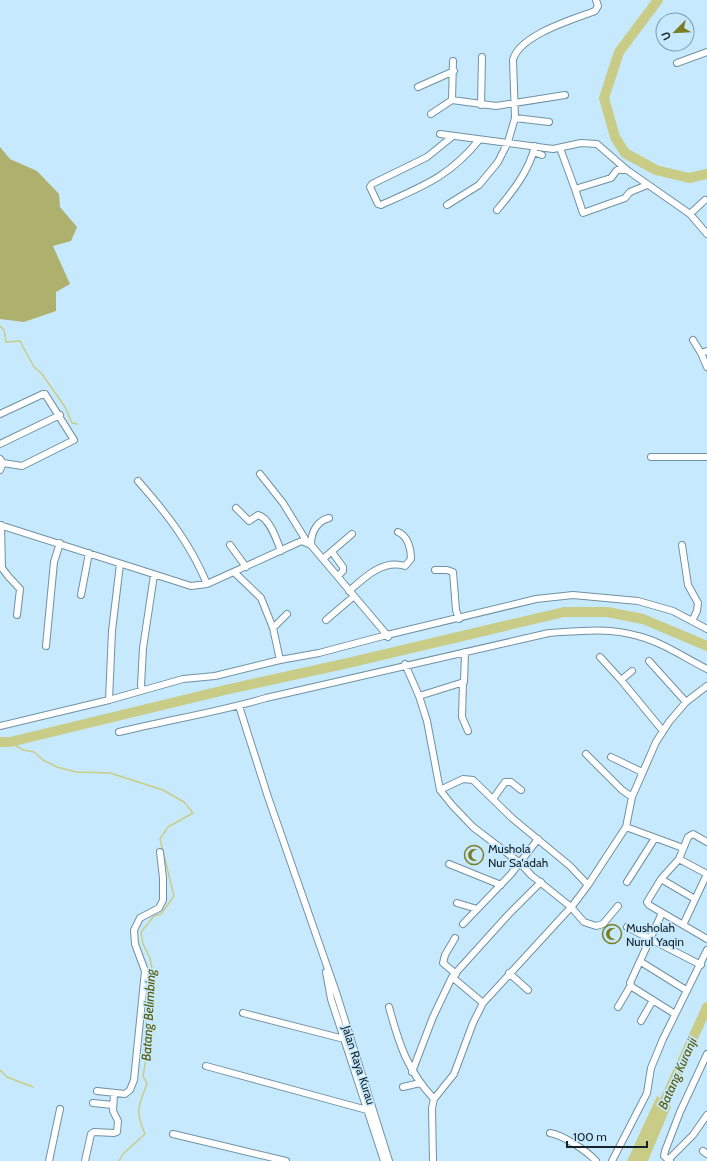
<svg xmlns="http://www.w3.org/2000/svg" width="707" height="1161" viewBox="0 0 707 1161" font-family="Cabin,sans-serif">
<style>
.forest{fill:#aeb16d}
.water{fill:#c9cc87}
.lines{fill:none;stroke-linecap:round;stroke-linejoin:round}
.stream{stroke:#c9cc87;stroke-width:1.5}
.river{stroke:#c9cc87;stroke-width:10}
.minor-casing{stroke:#7091a3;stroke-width:8}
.minor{stroke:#fff;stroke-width:6}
.labels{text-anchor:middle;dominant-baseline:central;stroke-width:3.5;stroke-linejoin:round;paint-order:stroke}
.poi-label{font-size:12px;fill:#15222a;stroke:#c6e9fd;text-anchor:start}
.street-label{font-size:12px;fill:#15222a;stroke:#c6e9fd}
.water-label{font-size:13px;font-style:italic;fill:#565701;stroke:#c6e9fd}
</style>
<rect width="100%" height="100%" fill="#c6e9fd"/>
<!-- forest -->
<path class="forest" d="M0 147 10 159 37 171 59 194 60 207 77 227 71 241 53 246 70 284 56 292V311L24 322 0 319Z"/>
<!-- water -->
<path class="water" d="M657 1096 671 1106 648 1161H627Z"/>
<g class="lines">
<!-- stream -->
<path class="stream" d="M0 326 4 330 6 342 20 341 34 367 42 374 65 407 72 423 77 424
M10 742 23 750 34 752 43 760 57 767 76 772 110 773 163 790 184 802 193 813 168 827 160 839 174 896 161 914 154 916 141 932 143 944 150 958 152 968 146 1016 148 1049 143 1076 147 1084C138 1107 135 1110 145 1134L123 1154 119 1161
M0 1070 7 1077 33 1087"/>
<!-- river -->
<path class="river" d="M658 0 619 52 604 98 615 137 625 153 656 170 689 178 707 174
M0 742H10L225 690 348 663 564 612H607L643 619 707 646
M659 1113 707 1007"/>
<!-- minor casing -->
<g class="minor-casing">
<path id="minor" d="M453 61 452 100 496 106 565 95
M677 63 707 52
M418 87 454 71
M481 105 482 57
M431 114 452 100
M515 118 549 122
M440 134 553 149 581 143 597 144 627 170 690 214 707 234
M453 136 427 157 372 184 370 187 378 204 381 205C423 186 449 177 479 140
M560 148 575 189 611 178 617 170H627
M533 152 542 155
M575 189 583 213 625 198 630 192 647 185
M447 205 479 185 498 162 508 142 515 118 513 60C519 35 574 19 595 11L598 6 596 0
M497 210C513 191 529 171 535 146
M690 214 705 200
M693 340 701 353
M707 351 701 353 707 367
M0 414 43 394H45L74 440 22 466 3 463
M0 444 60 415
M651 457H707
M0 459 3 463 0 470
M260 474 283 503 307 542
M138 481C167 514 190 543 207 584
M236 508 249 521 258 515C270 518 277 541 281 551
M0 525 191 586 207 584 297 543 302 541 311 545 387 635 536 599 573 595 638 601 673 611 707 629
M1 525 2 568 8 576 20 589 17 615
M230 545 246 567
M311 545C311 532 317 521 329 518
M682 545 688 585 698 603 697 611 692 621
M332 552 343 567V571L338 576
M324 558 352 534
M435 570H447L453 572 456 610 459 619
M234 572 261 598 273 628 280 660 319 653 387 635 388 637
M349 591C365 577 383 559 405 566L411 559C411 549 408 536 398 532
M81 595 89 553
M326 620 353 597
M273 628 287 614
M46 646 54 562 60 543
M600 657 621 680
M649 661 686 702
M405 664 419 696 427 721 440 790 452 805 473 827 520 863 531 875 571 907 584 922 596 926 603 924 618 906
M632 671 621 680 663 731
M463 683 462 717 468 731
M143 690 141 686 143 648 154 575
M419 696 464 682 465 652
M109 700 112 631 120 564
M239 706 268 797 336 992 389 1161
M0 726 109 700 183 679 215 676 280 660
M119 732C168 720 218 712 266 698L549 633C579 631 609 627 638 636 662 642 685 658 707 669
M586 754 622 790 632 797
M611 757 642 772
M440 790 463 779 473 780 512 818 570 866 588 885
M493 799 505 782H511L521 790
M626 827 683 848
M707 842 693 834 688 837 679 859 661 879 647 902 649 905 707 939
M679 859 707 874
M449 864 501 885
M661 879 695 899
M627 882 655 838
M457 903 477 909
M662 913 630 983 632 987 675 1014
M463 924 511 874 538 839
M683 925 707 874
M627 927 701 965
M455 938 445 955 443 963 456 974
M641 962 686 990
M326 972 331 999 384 1161
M509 973 528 990
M452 977 483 1003
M389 1007C399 1044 407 1070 434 1099
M618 1007 631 985
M243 1013 344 1039
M641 1021 653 1000
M206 1066 367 1110
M412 1072 433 1017 452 977 508 915 541 882
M403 1087 420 1083
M97 1091 125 1094 130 1090 134 1080 145 971 135 944 134 930 140 918 159 908 163 900V878L160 852
M93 1103 113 1105
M550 1133C563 1135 587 1151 596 1161
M173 1134 286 1161
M703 1151 707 1154
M668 1160 693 1135 707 1115
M49 1161 60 1109
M85 1161 91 1134 94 1132 114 1133 117 1132 118 1121 113 1111 114 1094
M433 1161 432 1108 434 1099 454 1074 473 1023 483 1003 573 905 588 885 626 827 632 797 656 742 669 722 686 702 707 686
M612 1161 647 1093 651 1068 663 1039 707 950
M670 1161 664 1156 665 1151 680 1112 707 1054"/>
</g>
<!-- minor -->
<use href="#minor" class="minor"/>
</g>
<!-- icons -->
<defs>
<g id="mosque-ring" transform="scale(1)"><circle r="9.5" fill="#c6e9fd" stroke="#7c7e26" stroke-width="1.5"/><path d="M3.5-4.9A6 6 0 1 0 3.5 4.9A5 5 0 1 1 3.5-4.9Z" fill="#7c7e26"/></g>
</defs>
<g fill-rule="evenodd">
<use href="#mosque-ring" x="474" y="855"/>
<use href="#mosque-ring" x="612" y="934"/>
</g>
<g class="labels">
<!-- poi labels -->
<g class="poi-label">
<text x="488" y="848">Mushola<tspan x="488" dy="14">Nur Sa'adah</tspan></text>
<text x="626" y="927">Musholah<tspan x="626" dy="14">Nurul Yaqin</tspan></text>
</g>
<!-- street labels -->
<g class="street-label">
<text transform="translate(359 1065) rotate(72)">Jalan Raya Kurau</text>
</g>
<!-- water labels -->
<g class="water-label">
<text transform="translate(148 1015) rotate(-87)">Batang Belimbing</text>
<text transform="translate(677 1073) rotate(-66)">Batang Kuranji</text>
</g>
</g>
<!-- north arrow -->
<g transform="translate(675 32) rotate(246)"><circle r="19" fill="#c6e9fd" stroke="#7f99a9"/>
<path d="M0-3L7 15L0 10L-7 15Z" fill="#7c7e26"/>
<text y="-6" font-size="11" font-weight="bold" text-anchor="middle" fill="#15222a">U</text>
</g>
<!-- scale -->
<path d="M567 1141v6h80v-6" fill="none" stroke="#15222a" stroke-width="2"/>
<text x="573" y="1141" font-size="12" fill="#15222a" stroke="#c6e9fd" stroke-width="3" paint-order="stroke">100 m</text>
</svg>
